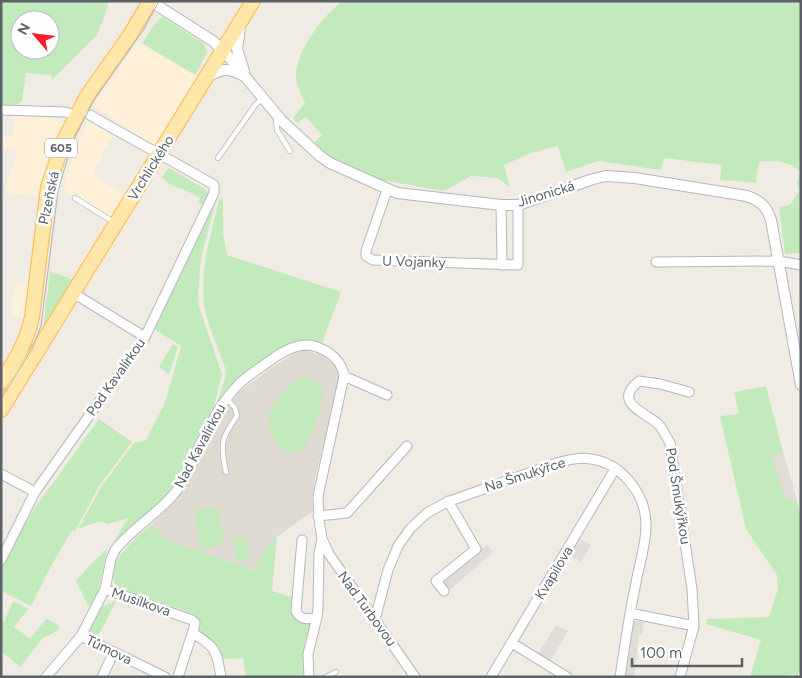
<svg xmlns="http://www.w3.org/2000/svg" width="802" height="678" viewBox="0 0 802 678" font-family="Figtree,sans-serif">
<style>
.commercial{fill:#fff1d9}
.industrial{fill:#e0ddd8}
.education{fill:#dfdad2}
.green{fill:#c3eabd;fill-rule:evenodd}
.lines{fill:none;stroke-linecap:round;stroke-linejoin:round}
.service-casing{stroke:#b4b8bc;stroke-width:6}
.minor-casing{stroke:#b4b8bc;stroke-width:11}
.tertiary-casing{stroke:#b4b8bc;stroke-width:12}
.primary-casing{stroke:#ffb74d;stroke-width:16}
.service{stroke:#fff;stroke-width:4.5}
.minor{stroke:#fff;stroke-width:9}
.tertiary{stroke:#fff;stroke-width:10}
.primary{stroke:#ffe6a9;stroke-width:14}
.tram{stroke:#b3b4b5;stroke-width:1}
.labels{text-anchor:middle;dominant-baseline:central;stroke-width:5;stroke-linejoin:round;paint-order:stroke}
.shield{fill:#fff;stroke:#8c9094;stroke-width:1}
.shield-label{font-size:12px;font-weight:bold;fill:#5b6166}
.street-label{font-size:14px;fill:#5b6166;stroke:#fff}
</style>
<rect width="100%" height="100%" fill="#f0ebe3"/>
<!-- commercial -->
<path class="commercial" d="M138 42 198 77 155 146 93 106Z
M14 115 56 119 65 123 47 172 41 196 6 193 7 185 17 152 11 149H3V136H13Z
M88 121 113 136 102 154 103 155 95 168 94 175 124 195 110 218 64 190 67 171Z
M15 284 31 285 28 321 10 315Z"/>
<!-- industrial -->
<path class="industrial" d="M783 452 796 496V499L786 501 772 456Z
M578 537 591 545 581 562 568 554Z
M487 545 493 552 450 590 442 582Z
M632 620 644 622 642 635H639L634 677H624Z
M556 625 568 631 549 663 537 655Z"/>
<!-- education -->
<path class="education" d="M305 350 323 356 336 366 340 379 315 478 312 497 313 511 267 544 256 570 164 540 152 524 173 504 186 486 212 434 231 403 238 393 267 371 296 352Z"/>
<!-- green -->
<path class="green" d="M1 1H109L104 18 96 36 52 80 51 75 26 73 22 101 15 106 1 105ZM20 20H50V50H20Z
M343 1H801V172C790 162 775 159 759 162L756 183 720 180 722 165 664 158 661 170 598 161 566 172 558 146 531 153 504 165 510 188 498 178 471 176 444 191 376 179 333 159 314 143 322 135 306 117 297 123 293 118 305 103C302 95 296 85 296 76 296 51 323 15 343 1Z
M163 17 204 44 207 53 195 75 142 43 157 21Z
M169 168 205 189 208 194 203 205 198 202 200 198C196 196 192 193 189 192 180 188 167 185 162 177Z
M801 173V253L785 254 779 207 790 205 800 190 796 183Z
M223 198V232L227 255 341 292 322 343 306 340 290 343 244 376 218 405 217 403 226 375 225 367C218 347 208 326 204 305 199 270 212 233 219 199Z
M216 202 201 258 198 293 199 307 222 374 214 406 215 409C195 430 191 461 175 484 159 508 134 525 113 543L128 518 107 524 101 521 79 528 101 487 134 443 146 440 165 403 181 346 154 329Z
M50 272 61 275 73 280 43 330Z
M173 344 178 347 169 374 159 367Z
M306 377C314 378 321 382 323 391 324 398 311 440 306 446 298 456 284 454 277 444 273 437 267 422 269 414 271 407 289 385 295 381 298 379 302 378 306 377Z
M766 386 783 452 772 456 786 500 796 499 801 516V669L797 677 791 673V677H750L761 640 706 624 707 619 769 617 778 589 777 575 746 529 720 416 739 414 734 392Z
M99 419 132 442 99 486 75 531 72 530 50 568 31 606 1 591V568L27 519Z
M217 507 225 544 201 549 194 511Z
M152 524 165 540 255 570 267 544 277 537 272 591 292 597 298 620 303 623H311L304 644 305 677H246L243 658 224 659 216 648 199 633 198 619 194 614 117 587C100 566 138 536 152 524Z
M246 536 250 557 237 560 232 539Z
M107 549 98 592 89 607 76 581 89 566Z
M13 601 28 609 14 627 30 639 46 619 57 624 60 629 42 639 20 667 1 651V621L4 622Z
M116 601 100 633 95 637 88 635 87 631 102 605 104 606Z"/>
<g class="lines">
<!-- service casing -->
<g class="service-casing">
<path id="service" d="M276 118 277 130 290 151
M218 158 256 104 263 98
M75 198 115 223
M226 472C220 444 221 438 237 416L235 408 227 399
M326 677 336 672
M799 677 801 672"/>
</g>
<!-- minor casing -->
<g class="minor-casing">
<path id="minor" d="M1 110 65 112 76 115
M387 190 366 251V256L373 260 518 265V205
M501 205 502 265
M656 262 779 261 801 265
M73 293 145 337
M344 376 387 395
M1 474 35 492
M318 516 347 513 407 446
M302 540 296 611C300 620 308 620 317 617L318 608 319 553 322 539
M1 560 35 492 145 337 214 193V185C173 161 131 139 90 115
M105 589 192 620 195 623 194 628 178 677
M444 591 436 581 476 549 448 501
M630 613 694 626
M375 619 388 570 398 546 410 529 427 513 447 502 557 463C568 460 579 457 591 459 621 463 645 493 646 523 647 542 639 564 636 583 629 614 625 645 620 677
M193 633C217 649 216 649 221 677
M81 636 165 677
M512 643 567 677
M46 677 81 636 105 589 111 559 115 550C134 526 163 511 180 486 190 470 196 451 205 435 215 414 228 392 247 377 256 370 266 364 275 357 287 349 303 341 317 347 331 352 342 362 344 376L318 496 319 520 322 539 329 554 415 677
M102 677 114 652
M309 677 308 654 317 617
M491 677 615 469
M680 677 694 626 692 589 670 443C666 437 663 428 657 423 642 411 613 402 639 381L660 384 689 392"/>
</g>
<!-- tertiary casing -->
<g class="tertiary-casing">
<path id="tertiary" d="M150 1 213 41 228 56 282 121 320 156 330 163 397 193 501 205H518L593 179 606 176 635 178 747 196C761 201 767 207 771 220L801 385
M240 27 237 49 244 71
M207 77C222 69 227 67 242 75"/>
</g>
<!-- primary casing -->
<g class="primary-casing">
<path id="primary" d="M1 382C16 360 26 343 32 317L48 187 64 140 87 96 130 35 150 1
M1 410 253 1"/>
</g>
<!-- service -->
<use href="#service" class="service"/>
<!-- minor -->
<use href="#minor" class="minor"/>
<!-- tertiary -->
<use href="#tertiary" class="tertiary"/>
<!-- primary -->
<use href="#primary" class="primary"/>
<!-- tram -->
<path class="tram" d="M1 399 32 349 41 326 58 191 72 143 94 100 144 29 159 1"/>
</g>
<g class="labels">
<!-- shield labels -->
<rect class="shield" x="45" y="138.5" width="32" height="19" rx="4"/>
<g class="shield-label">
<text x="61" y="148">605</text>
</g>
<!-- street labels -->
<g class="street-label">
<text transform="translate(151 168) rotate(-58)">Vrchlického</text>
<text transform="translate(546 194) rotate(-17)">Jinonická</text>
<text transform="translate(49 198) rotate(-78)">Plzeňská</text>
<text transform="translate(414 262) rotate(2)">U Vojanky</text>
<text transform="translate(116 377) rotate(-55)">Pod Kavalírkou</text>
<text transform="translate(200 446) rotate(-62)">Nad Kavalírkou</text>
<text transform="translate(525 475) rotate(-18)">Na Šmukýřce</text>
<text transform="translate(678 496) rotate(81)">Pod Šmukýřkou</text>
<text transform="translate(554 573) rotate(-59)">Kvapilova</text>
<text transform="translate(141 602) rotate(19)">Musílkova</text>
<text transform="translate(367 609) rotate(54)">Nad Turbovou</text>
<text transform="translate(109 650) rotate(26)">Tůmova</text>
</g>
</g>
<!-- border -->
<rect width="802" height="678" fill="none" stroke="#5b6166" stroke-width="5"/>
<!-- north arrow -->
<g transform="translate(35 35) rotate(298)"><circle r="24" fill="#ffffff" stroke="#bdc0c2"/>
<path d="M0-4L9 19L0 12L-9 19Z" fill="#fc1d27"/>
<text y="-8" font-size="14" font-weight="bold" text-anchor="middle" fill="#5b6166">N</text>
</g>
<!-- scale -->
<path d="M632 658v8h110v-8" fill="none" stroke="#5b6166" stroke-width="2.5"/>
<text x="640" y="658" font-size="15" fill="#5b6166" stroke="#ffffff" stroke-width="4" paint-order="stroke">100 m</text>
</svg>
